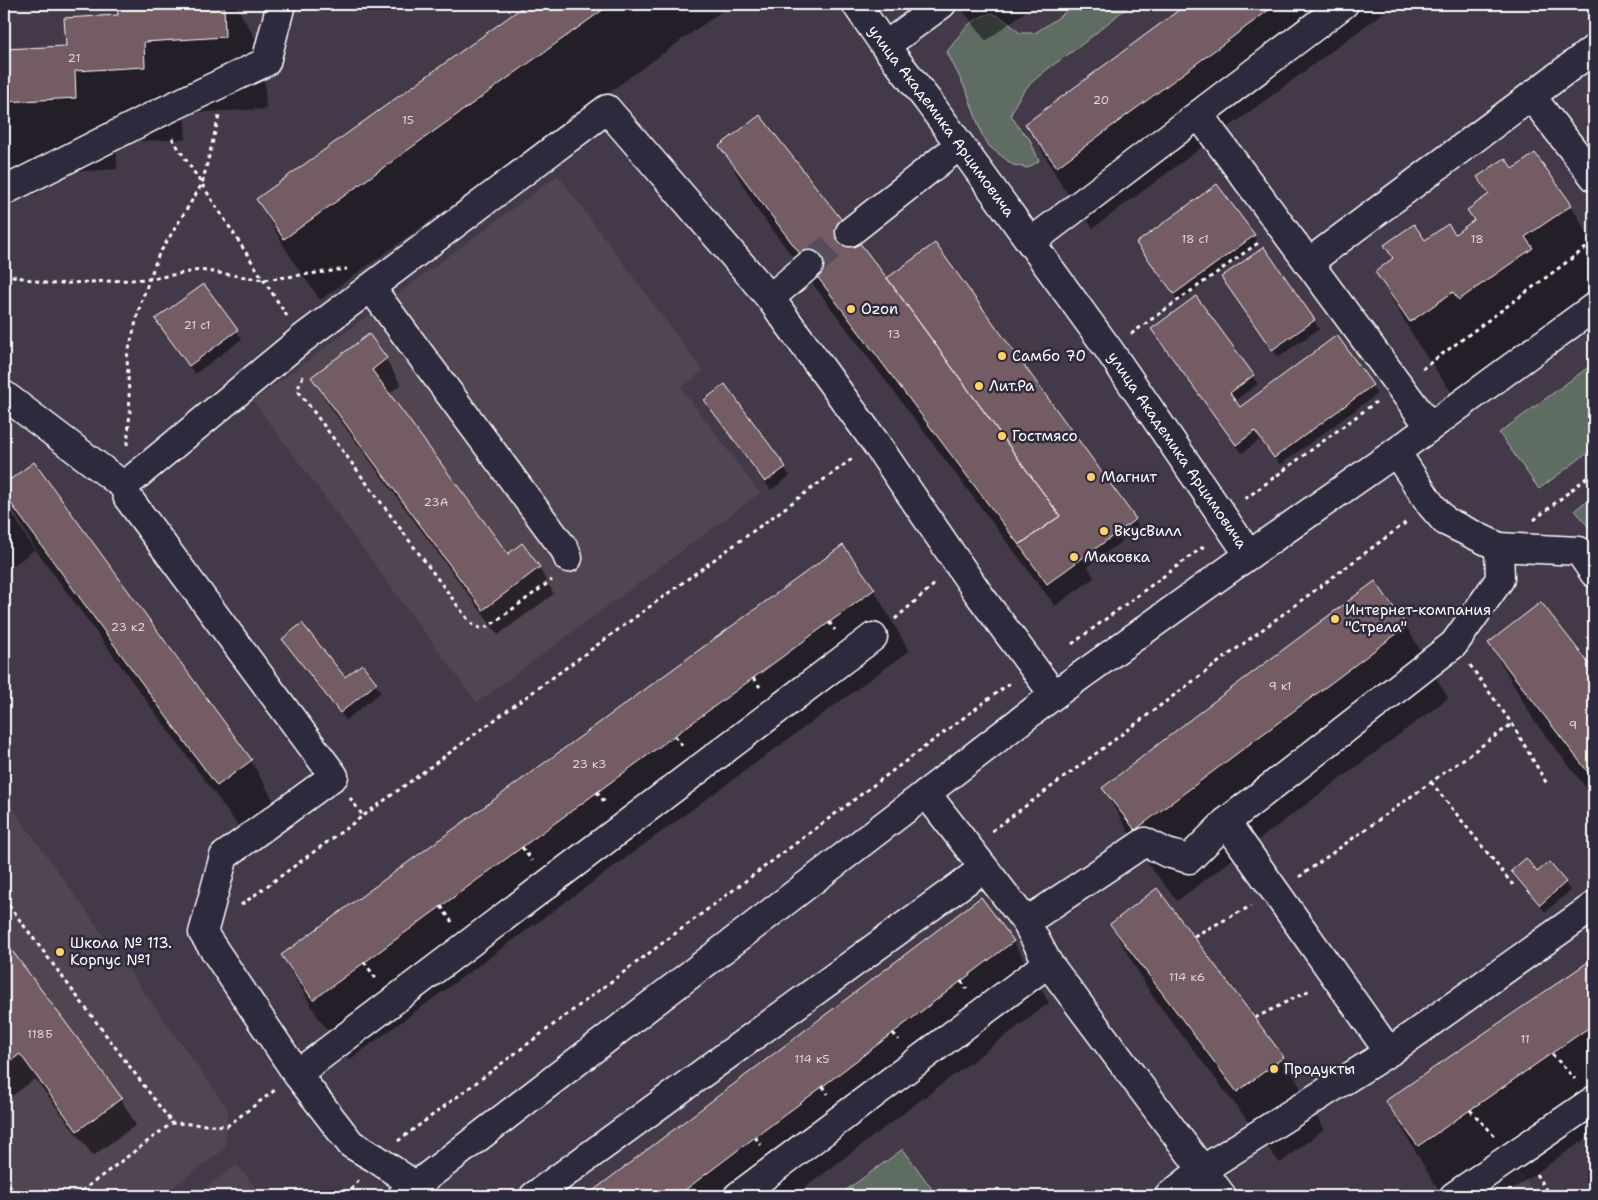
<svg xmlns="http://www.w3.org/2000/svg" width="1598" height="1200" viewBox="0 0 1598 1200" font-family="'Shantell Sans',sans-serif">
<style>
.built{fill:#514451}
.green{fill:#5e6c62;stroke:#aeb6b0}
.shadow{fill:#0007}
.building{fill:#735c64;stroke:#fff}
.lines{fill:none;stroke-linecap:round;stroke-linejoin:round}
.minor-tunnel{stroke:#564d5b;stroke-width:28;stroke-dasharray:28 14;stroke-linecap:butt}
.minor-casing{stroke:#fff;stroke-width:31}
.path{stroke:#fff;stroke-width:3;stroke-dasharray:4 4;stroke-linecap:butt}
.minor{stroke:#2f2a3d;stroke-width:28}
.poi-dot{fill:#ffd166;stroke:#2f2a3d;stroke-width:2}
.labels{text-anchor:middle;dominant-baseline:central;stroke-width:5;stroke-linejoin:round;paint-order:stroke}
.number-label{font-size:12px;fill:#dcd6d8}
.street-label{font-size:15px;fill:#fff;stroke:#2f2a3d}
.poi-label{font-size:15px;fill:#fff;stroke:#2f2a3d;text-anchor:start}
</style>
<rect width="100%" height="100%" fill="#433949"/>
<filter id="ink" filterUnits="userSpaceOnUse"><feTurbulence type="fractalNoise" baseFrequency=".02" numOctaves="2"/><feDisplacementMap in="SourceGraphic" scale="10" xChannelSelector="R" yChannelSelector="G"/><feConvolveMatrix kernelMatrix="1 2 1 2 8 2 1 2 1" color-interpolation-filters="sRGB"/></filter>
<g filter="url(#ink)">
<!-- built -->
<path class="built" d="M558 175 703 371 681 388 760 493 477 703 253 401Z
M4 796 228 1109 225 1149 161 1196H4Z
M237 1164 260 1193 257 1196H195Z
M1518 1170 1537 1196H1483Z"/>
<!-- green -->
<path class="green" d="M1074 4H1132C1114 17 1098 32 1081 45 1055 65 1021 82 1011 115L1019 128 1029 138 1039 161 1028 168 1013 165 990 147 982 135 967 92 947 52C962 32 967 20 992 13L1005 20 1020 33H1035L1062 15Z
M1594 363V448L1539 489 1499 433Z
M1594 495V534L1575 510Z
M903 1149 937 1196H838Z"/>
<!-- shadow -->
<path class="shadow" d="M118 4H235L263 52 266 109 184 113 186 139 116 142 117 169 37 174 38 194 4 196V51L67 47 119 17Z
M529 4H718L722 11 320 300 293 261 257 199Z
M958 4H1035L986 41Z
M1189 4H1395L1093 228 1062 186 1027 124Z
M721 146 887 280 935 245 1140 528 1088 566 1094 578 1055 606 756 208Z
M1512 171 1571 205 1594 246V290L1567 309 1573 321 1495 363 1452 393 1418 344 1376 272 1393 260 1385 246 1425 242 1454 235 1475 221 1489 196 1479 178Z
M1254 235 1258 244 1179 302 1143 252Z
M203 285 242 339 195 374 162 328Z
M1228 286 1314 320 1319 329 1278 357Z
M1196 297 1258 384 1234 401 1239 409 1337 337 1377 394 1280 465 1261 439 1242 453 1158 337Z
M369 336 386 359 401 385 388 394 508 556 522 545 539 568 554 594 498 635 328 404 313 378Z
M725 386 790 476 771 490 711 408Z
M34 464 251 761 286 822 253 846 36 550 4 494V486Z
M4 499 34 550 4 573Z
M874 590 909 651 349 1060 318 1017 282 956Z
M1541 604 1594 673V798L1535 722 1490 644Z
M1406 626 1448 698 1177 901 1145 860 1103 788Z
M289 648 345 679 362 666 381 692 346 720Z
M1549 864 1565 883 1570 891 1545 912 1518 879 1513 871 1537 874Z
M981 899 1013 941 1049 1003 794 1196H588Z
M1111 925 1283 1057 1324 1129 1280 1163 1153 997Z
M4 942 121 1099 136 1125 93 1156 35 1079 4 1102V1040L6 1039 4 1036Z
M1594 960V1133L1503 1196H1444L1432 1180 1387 1102Z"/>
<!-- building -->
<path class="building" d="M117 4H224L225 37 144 42 145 67 75 71 76 98 4 102V49L66 46 64 18 118 15Z
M527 4H611L284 239 256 199Z
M1187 4H1277L1057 167 1025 124Z
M760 115 887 278 1060 516 1019 545 719 146Z
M1535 153 1572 205 1525 237 1533 248 1459 300 1453 292 1410 322 1375 272 1393 258 1384 245 1414 224 1425 240 1448 224 1455 234 1474 220 1467 210 1489 194 1477 177 1505 158 1513 169Z
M1217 184 1255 235 1174 294 1136 243Z
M935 243 1136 519 1047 584 1019 545 1060 516 887 278Z
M1264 247 1315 320 1272 350 1221 277Z
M204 284 238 330 189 366 155 319Z
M1196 296 1254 375 1230 393 1240 407 1337 335 1373 385 1274 458 1255 431 1236 445 1151 329Z
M369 334 387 358 372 370 508 554 522 543 540 567 483 610 311 377Z
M725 384 786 467 765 482 704 400Z
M34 462 252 760 217 786 4 494V484Z
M843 545 875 589 313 1000 281 955Z
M1375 581 1407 626 1135 830 1102 788 1205 708Z
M1541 602 1594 670V780L1488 643Z
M302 623 345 677 362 664 377 683 340 713 282 639Z
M1526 858 1537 872 1549 862 1566 882 1540 905 1511 871Z
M1157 888 1284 1057 1237 1092 1110 924Z
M981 897 1014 941 823 1086 677 1196H586Z
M4 940 122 1098 77 1131 20 1054 4 1066V1039L7 1037 4 1032Z
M1594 958V1024L1418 1146 1385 1101Z
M4 1177 18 1196H4Z"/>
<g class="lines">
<!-- minor-tunnel -->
<path class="minor-tunnel" d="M809 265 850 232"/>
<!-- minor casing -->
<g class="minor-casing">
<g id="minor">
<path id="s1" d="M856 4 885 46 928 101 1109 350 1249 555"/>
<path d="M885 46 942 4"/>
<path d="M1531 96 1594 177"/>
<path d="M1199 115 1430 427"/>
<path d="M4 191 157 114 266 62 281 4"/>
<path d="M850 232 960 145"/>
<path d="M1031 242 1344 4"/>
<path d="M1308 263 1594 49"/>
<path d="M371 288 565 550 568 558"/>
<path d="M770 298 809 265"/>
<path d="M4 395 124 486 302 339 607 109 770 298 875 442 978 593 1054 695"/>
<path d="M124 486 128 498 334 776 224 856 203 933 297 1074 351 1144 375 1158 416 1186"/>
<path d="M1499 547 1579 551 1594 573"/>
<path d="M926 793 1026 922 1145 842 1167 853 1189 859 1226 822 1454 644 1500 579 1499 547 1445 521 1431 505 1396 452"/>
<path d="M1226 822 1389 1052"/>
<path d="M1026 922 1048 963 1222 1196"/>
<path d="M297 1074 873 637"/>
<path d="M402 1196 1054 695 1249 555 1396 452 1594 307"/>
<path d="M534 1196 984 868"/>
<path d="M738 1196 1048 963"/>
<path d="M1169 1196 1202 1170 1389 1052 1594 906"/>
<path d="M1454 1196 1594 1100"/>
</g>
</g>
<!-- path -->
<path class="path" d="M172 138 287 316
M4 274 50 284 150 279 200 270 264 280 347 269
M1131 334 1258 243
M1422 369 1594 242
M303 376 299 386V392L469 621C477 629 482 630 492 624L552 580
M127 445 130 411 127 357 141 302 158 256 202 184 219 116
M1245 499 1376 402
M1534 520 1594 472
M895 619 937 582
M829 622 835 630
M1072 644 1207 544
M1470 665 1512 724 1547 784
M753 678 760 687
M675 736 683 747
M1431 782 1513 885
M597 792 606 804
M350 798 363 816
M992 831 1408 521
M522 847 532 861
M1299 877 1512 724
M4 899 172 1123
M241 905 852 459
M441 906 452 922
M1194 936 1251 906
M364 962 377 980
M961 981 967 989
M1255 1018 1310 990
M893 1033 899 1040
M1552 1054 1575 1079
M823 1086 828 1094
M1470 1110 1494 1135
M755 1137 761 1145
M398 1141 1010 683
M1536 1174 1550 1196
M684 1191 688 1196
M75 1196 172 1123 227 1126 275 1090
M346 1196 359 1180"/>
<!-- minor -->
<use href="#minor" class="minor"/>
</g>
</g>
<!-- markers -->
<g class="poi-dot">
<circle cx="851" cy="309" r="5"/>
<circle cx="1002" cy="356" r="5"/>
<circle cx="979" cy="386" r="5"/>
<circle cx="1002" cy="436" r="5"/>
<circle cx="1091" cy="477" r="5"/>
<circle cx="1104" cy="531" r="5"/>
<circle cx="1074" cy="557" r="5"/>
<circle cx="1335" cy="619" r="5"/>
<circle cx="60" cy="952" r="5"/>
<circle cx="1274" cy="1069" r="5"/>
</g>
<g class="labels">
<!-- number labels -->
<g class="number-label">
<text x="74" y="58">21</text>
<text x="1101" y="100">20</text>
<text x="408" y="120">15</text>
<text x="1195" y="239">18 с1</text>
<text x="1477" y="239">18</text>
<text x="197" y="325">21 с1</text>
<text x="894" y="334">13</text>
<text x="436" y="502">23А</text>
<text x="128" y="627">23 к2</text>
<text x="1280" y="686">9 к1</text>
<text x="1573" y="725">9</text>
<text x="589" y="764">23 к3</text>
<text x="1187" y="977">114 к6</text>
<text x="40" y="1034">118Б</text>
<text x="1525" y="1039">11</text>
<text x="812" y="1059">114 к5</text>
</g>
<!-- street labels -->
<g class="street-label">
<text stroke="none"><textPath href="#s1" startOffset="145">улица Академика Арцимовича</textPath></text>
<text stroke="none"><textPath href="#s1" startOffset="550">улица Академика Арцимовича</textPath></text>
</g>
<!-- poi labels -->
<g class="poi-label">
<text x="861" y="309">Ozon</text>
<text x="1012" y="356">Самбо 70</text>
<text x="989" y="386">Лит.Ра</text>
<text x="1012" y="436">Гостмясо</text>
<text x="1101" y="477">Магнит</text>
<text x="1114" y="531">ВкусВилл</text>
<text x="1084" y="557">Маковка</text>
<text x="1345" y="610">Интернет-компания<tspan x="1345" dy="17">"Стрела"</tspan></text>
<text x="70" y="943">Школа № 113.<tspan x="70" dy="17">Корпус №1</tspan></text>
<text x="1284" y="1069">Продукты</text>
</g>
</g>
<!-- margin -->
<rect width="1598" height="1200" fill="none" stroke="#2f2a3d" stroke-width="20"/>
<rect x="10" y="10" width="1578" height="1180" fill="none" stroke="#fff" stroke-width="2" filter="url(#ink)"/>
</svg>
